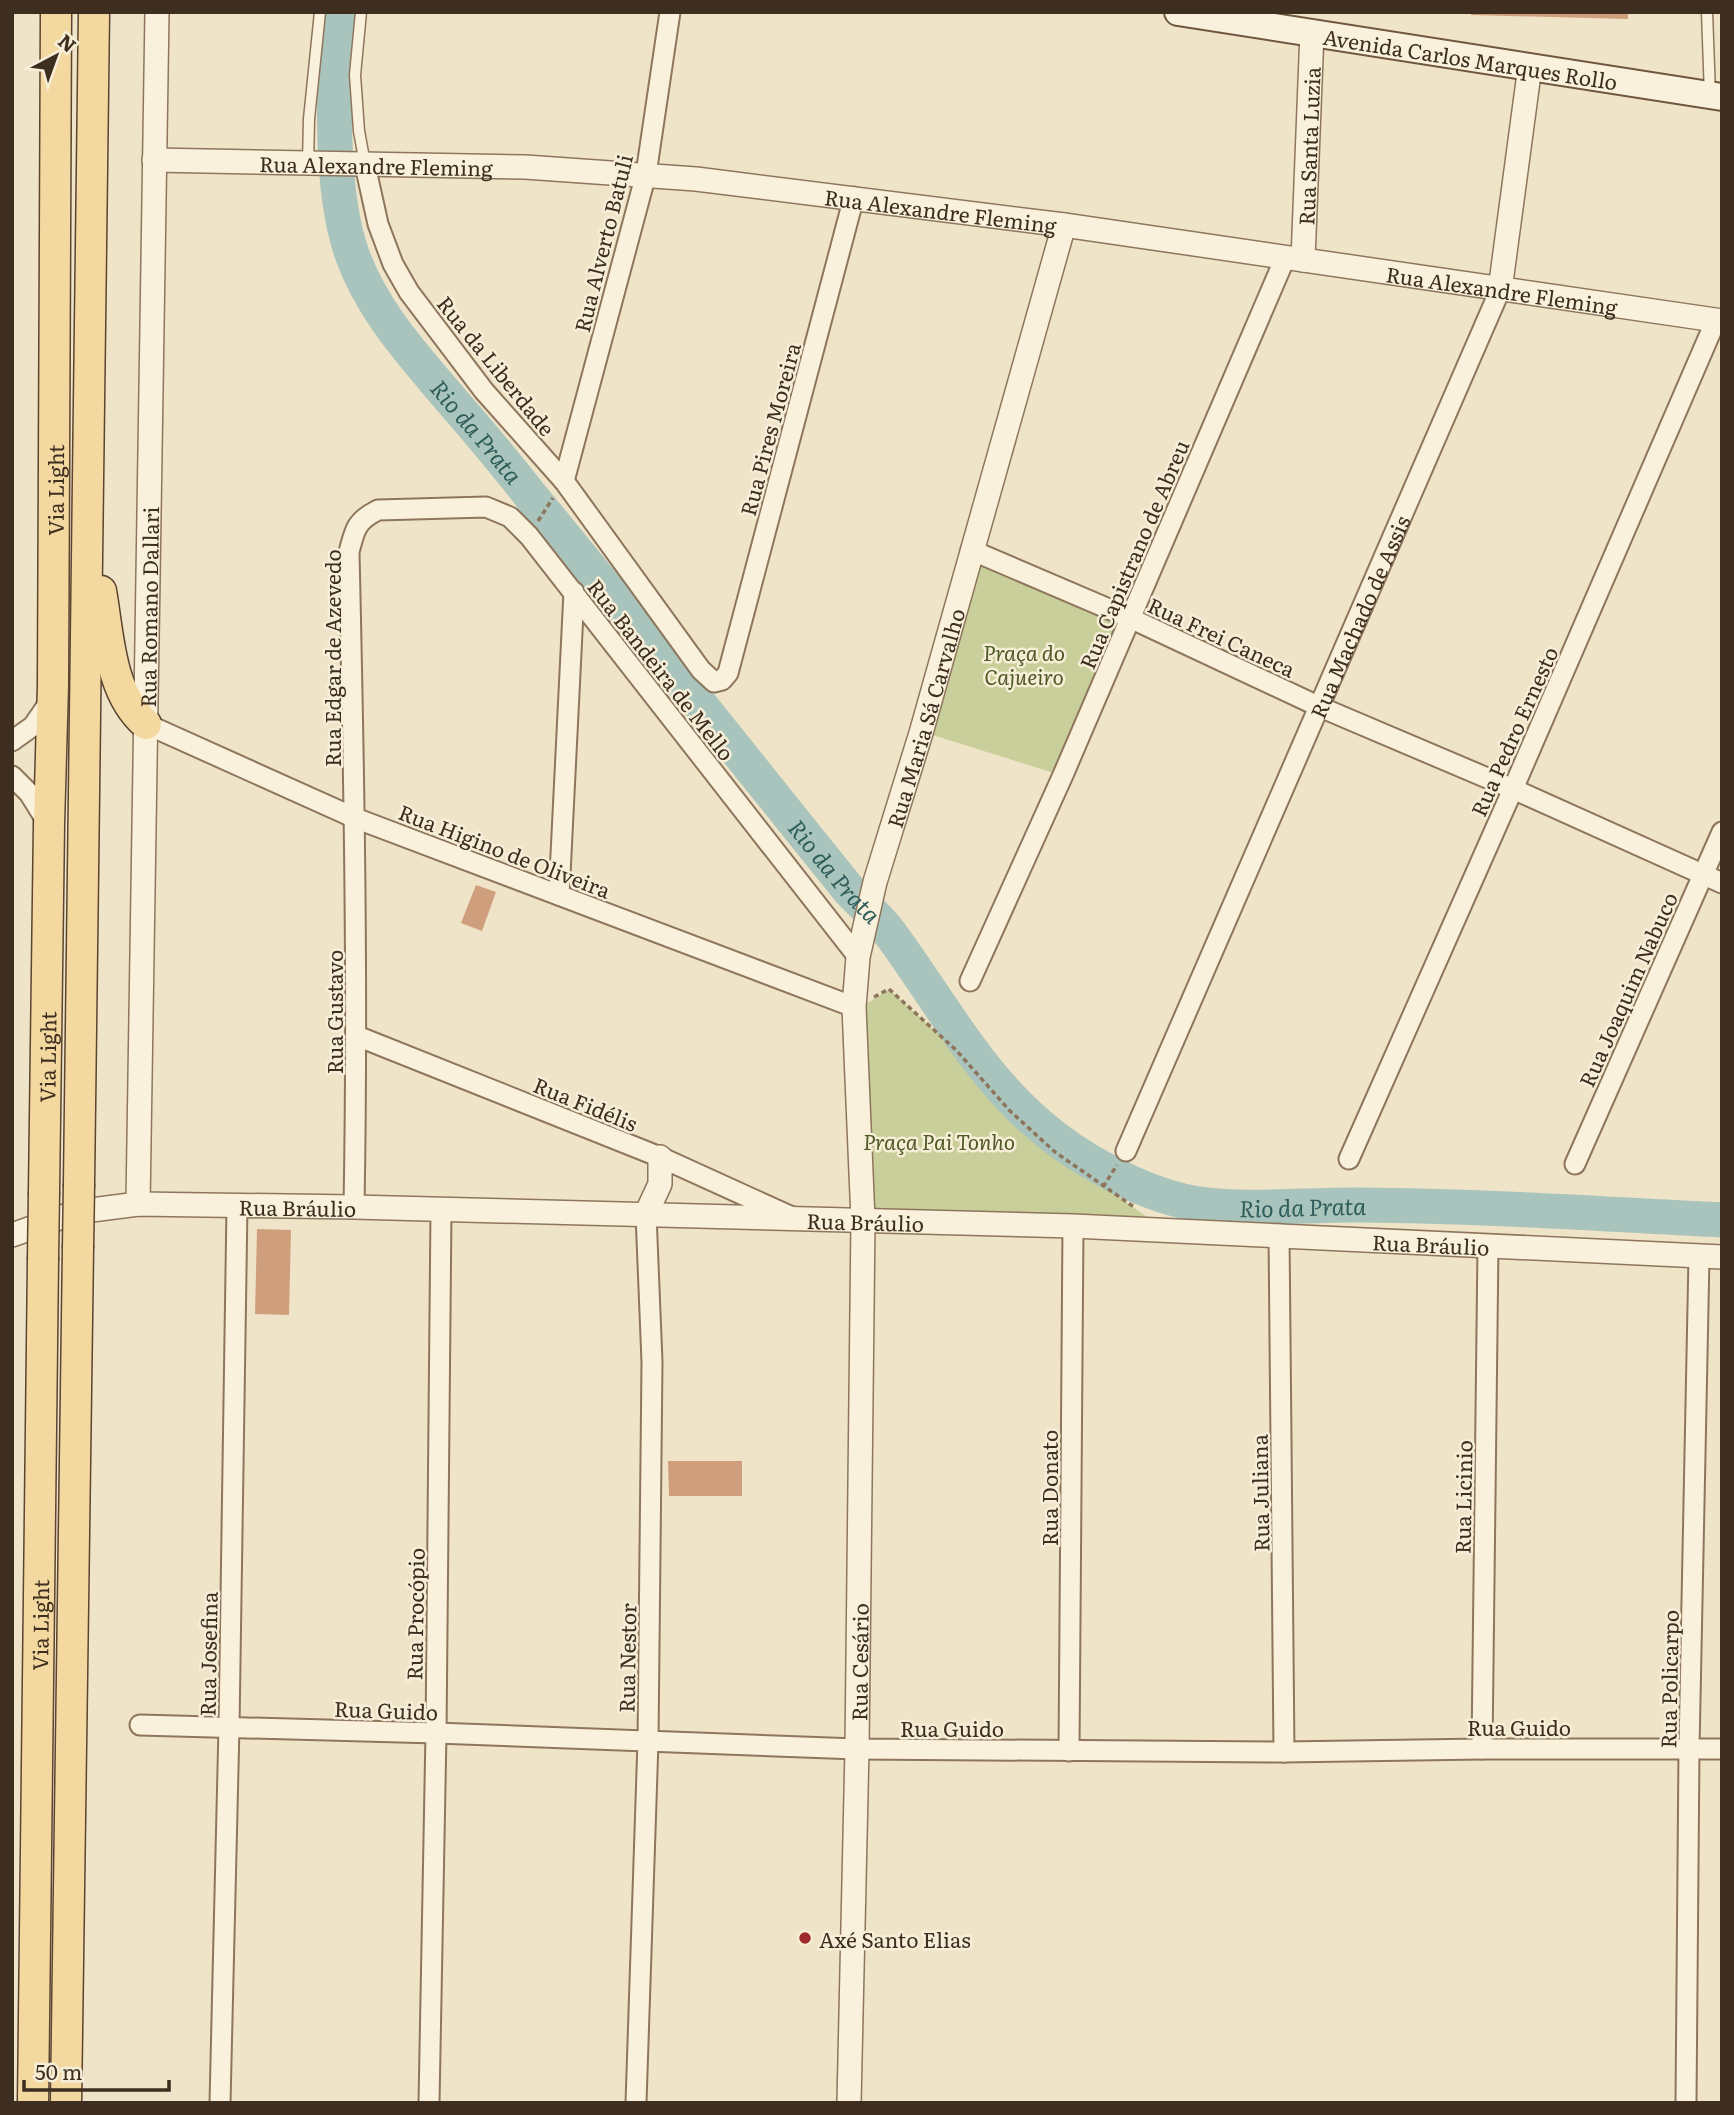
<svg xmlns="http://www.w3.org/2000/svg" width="1734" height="2115" viewBox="0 0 1734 2115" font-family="Literata,serif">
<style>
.green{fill:#c9cf9b}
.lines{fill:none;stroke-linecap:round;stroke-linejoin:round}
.river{stroke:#a9c4bc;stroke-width:35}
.building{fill:#cf9f7d}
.service-casing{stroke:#8d765c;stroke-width:13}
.minor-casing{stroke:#8d765c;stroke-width:23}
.tertiary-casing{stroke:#8d765c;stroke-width:26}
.secondary-casing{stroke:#6f573f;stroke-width:30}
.primary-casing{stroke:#5b4430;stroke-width:33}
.path{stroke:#8d765c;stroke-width:3.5;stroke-dasharray:5 3.5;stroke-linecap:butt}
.service{stroke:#faf1dc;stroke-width:10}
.minor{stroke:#faf1dc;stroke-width:19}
.tertiary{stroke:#faf1dc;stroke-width:23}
.secondary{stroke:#faf1dc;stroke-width:26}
.primary{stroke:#f3d9a0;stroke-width:30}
.primary-bridge-casing{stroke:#5b4430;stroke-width:33;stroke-linecap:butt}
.primary-bridge{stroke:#f3d9a0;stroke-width:30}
.poi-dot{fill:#9e2a2b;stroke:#f7eed8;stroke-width:2.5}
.labels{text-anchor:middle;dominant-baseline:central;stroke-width:5;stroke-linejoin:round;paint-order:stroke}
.street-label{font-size:21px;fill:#3d2e20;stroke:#f7eed8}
.park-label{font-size:21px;font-style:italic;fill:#4d5a26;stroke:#f7eed8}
.poi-label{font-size:21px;fill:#3d2e20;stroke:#f7eed8;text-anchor:start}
.water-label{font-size:23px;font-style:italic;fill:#2f5d5a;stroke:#f7eed8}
</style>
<rect width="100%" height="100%" fill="#f0e4c8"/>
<!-- green -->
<path class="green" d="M974 554 1128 620 1060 775 923 732Z
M889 989 956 1050 1010 1111 1055 1152 1157 1224 871 1208 862 1007Z"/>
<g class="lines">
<!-- river -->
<path class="river" id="s1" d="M340 12C333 80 329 189 352 254 372 311 414 356 452 401 479 432 505 463 530 495 638 625 742 758 849 890 863 905 880 919 892 936 939 1000 977 1072 1038 1124 1078 1159 1140 1193 1192 1203 1243 1212 1309 1204 1362 1205 1482 1206 1602 1214 1722 1220"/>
</g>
<!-- building -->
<path class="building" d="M1471 12H1628V19L1471 15Z
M476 885 496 892 482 931 461 923Z
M257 1229 291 1230 289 1315 255 1314Z
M668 1461H742V1496H669Z"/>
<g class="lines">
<!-- service casing -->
<g class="service-casing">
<path id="service" d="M361 12 355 75 359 131 365 164
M1707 12 1710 95
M308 164 309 119 320 12"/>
</g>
<!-- minor casing -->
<g class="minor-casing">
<g id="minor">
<path d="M365 165 378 224 393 264 409 292 484 391 564 481 701 670 714 682 722 680 728 673 854 197"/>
<path d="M564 481 646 174 670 12"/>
<path d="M971 550 1130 618 1320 707 1513 789 1722 883"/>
<path d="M146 724 355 818 854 1007"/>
<path d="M12 741 33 726 51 700"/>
<path d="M12 776 29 793 47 822"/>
<path d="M559 895 574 592"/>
<path d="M970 981 1063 775 1285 258"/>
<path d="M357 1036 660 1157 792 1217"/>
<path id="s2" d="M1126 1151 1500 290"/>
<path d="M1349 1159 1513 789 1716 320"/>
<path d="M1575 1164 1722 832"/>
<path d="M354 1207C358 989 354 771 349 552 355 529 356 521 378 510L486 507 510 517 529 536 858 957"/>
<path d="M1279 1234 1284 1752"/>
<path d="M140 1725 436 1733 857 1749 1284 1752 1482 1749H1722"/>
<path d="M1482 1749 1488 1246"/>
<path d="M1069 1751 1073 1226"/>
<path d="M220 2103 229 1727 237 1206"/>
<path d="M429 2103 436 1733 441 1210"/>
<path d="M636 2103 648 1741 652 1362 646 1214"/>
<path d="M1686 2103 1689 1749 1699 1257"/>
</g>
</g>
<!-- tertiary casing -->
<g class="tertiary-casing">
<g id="tertiary">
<path id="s3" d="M154 160 525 167 696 179 1064 225 1722 321"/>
<path id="s4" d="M1303 260 1312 32"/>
<path d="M1500 290 1530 66"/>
<path id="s5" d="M138 1204 157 12"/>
<path d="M646 1214 660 1184V1157"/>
<path id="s6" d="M12 1235 76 1212 138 1204 354 1207 1073 1226 1722 1257"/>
<path id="s7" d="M849 2103 857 1749 863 1220 854 1007 858 957 875 882 921 733 1064 225"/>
</g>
</g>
<!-- secondary casing -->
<g class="secondary-casing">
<g id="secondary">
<path id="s8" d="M1178 12 1722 97"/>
</g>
</g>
<!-- primary casing -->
<g class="primary-casing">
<g id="primary">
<path d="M101 591C109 635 109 692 146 724"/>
<path d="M79 1184 94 12"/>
<path id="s9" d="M44 1192 49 824 53 685 56 12"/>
<path id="s10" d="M33 2103 43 1260"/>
<path d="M66 2103 78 1248"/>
</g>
</g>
<!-- path -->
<path class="path" d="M538 521 553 498
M874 997 889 989 956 1050 1010 1111 1055 1152 1134 1207
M1103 1187 1117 1165"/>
<!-- service -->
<use href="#service" class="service"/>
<!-- minor -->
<use href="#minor" class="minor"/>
<!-- tertiary -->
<use href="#tertiary" class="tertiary"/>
<!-- secondary -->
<use href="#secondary" class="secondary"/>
<!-- primary -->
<use href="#primary" class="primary"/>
<!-- primary-bridge casing -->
<g class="primary-bridge-casing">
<path id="primary-bridge" d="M78 1248 79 1184
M43 1260 44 1192"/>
</g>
<!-- primary-bridge -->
<use href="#primary-bridge" class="primary-bridge"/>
</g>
<!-- markers -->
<circle class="poi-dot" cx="805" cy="1938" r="7"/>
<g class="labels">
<!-- street labels -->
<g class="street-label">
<text stroke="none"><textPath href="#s8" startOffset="296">Avenida Carlos Marques Rollo</textPath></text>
<text stroke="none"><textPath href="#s4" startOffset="114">Rua Santa Luzia</textPath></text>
<text stroke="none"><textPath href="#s3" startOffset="222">Rua Alexandre Fleming</textPath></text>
<text stroke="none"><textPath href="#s3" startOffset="789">Rua Alexandre Fleming</textPath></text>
<text transform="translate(602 243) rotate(-76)">Rua Alverto Batuli</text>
<text stroke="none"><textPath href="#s3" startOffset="1356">Rua Alexandre Fleming</textPath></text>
<text transform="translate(497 365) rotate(51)">Rua da Liberdade</text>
<text transform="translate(769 429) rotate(-75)">Rua Pires Moreira</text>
<text stroke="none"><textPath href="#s9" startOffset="702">Via Light</textPath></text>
<text transform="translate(1133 554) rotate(-67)">Rua Capistrano de Abreu</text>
<text stroke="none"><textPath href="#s5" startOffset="597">Rua Romano Dallari</textPath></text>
<text stroke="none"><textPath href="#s2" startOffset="583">Rua Machado de Assis</textPath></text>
<text transform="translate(1222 636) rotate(25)">Rua Frei Caneca</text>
<text transform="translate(331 658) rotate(-90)">Rua Edgar de Azevedo</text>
<text transform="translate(662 669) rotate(52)">Rua Bandeira de Mello</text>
<text stroke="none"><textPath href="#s7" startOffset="1395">Rua Maria Sá Carvalho</textPath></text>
<text transform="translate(1513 731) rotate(-66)">Rua Pedro Ernesto</text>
<text transform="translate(505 850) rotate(21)">Rua Higino de Oliveira</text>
<text transform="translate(1627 989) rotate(-66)">Rua Joaquim Nabuco</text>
<text transform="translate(333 1012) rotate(-90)">Rua Gustavo</text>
<text stroke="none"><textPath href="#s9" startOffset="135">Via Light</textPath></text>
<text transform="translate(586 1103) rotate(22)">Rua Fidélis</text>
<text stroke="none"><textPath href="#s6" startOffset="290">Rua Bráulio</textPath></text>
<text stroke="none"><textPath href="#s6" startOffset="858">Rua Bráulio</textPath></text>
<text stroke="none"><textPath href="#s6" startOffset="1424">Rua Bráulio</textPath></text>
<text transform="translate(1048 1488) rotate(-90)">Rua Donato</text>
<text transform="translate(1259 1493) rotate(-91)">Rua Juliana</text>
<text transform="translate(1462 1497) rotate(-89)">Rua Licinio</text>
<text transform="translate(414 1614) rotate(-89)">Rua Procópio</text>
<text stroke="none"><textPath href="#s10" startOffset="478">Via Light</textPath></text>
<text transform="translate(207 1654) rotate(-89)">Rua Josefina</text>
<text transform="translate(626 1658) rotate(-89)">Rua Nestor</text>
<text stroke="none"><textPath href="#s7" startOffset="441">Rua Cesário</textPath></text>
<text transform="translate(1668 1679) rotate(-89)">Rua Policarpo</text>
<text transform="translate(386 1709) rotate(2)">Rua Guido</text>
<text x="1519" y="1726">Rua Guido</text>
<text x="952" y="1727">Rua Guido</text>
</g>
<!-- park labels -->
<g class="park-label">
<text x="1024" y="651">Praça do<tspan x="1024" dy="24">Cajueiro</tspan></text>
<text x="939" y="1140">Praça Pai Tonho</text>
</g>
<!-- poi labels -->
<g class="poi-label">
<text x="819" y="1938">Axé Santo Elias</text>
</g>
<!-- water labels -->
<g class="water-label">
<text stroke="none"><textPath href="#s1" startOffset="462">Rio da Prata</textPath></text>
<text stroke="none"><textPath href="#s1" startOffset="1029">Rio da Prata</textPath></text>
<text stroke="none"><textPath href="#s1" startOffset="1640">Rio da Prata</textPath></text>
</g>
</g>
<!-- border -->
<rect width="1734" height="2115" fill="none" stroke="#3d2e20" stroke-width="28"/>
<!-- north arrow -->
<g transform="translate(56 56) rotate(41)" stroke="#f7eed8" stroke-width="5" paint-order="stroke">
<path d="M0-5L12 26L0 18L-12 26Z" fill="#3d2e20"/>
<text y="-10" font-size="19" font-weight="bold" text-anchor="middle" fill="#3d2e20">N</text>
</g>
<!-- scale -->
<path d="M24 2080v10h145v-10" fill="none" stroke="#3d2e20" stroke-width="3.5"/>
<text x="35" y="2080" font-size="21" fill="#3d2e20" stroke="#f7eed8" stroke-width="5" paint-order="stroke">50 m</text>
</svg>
